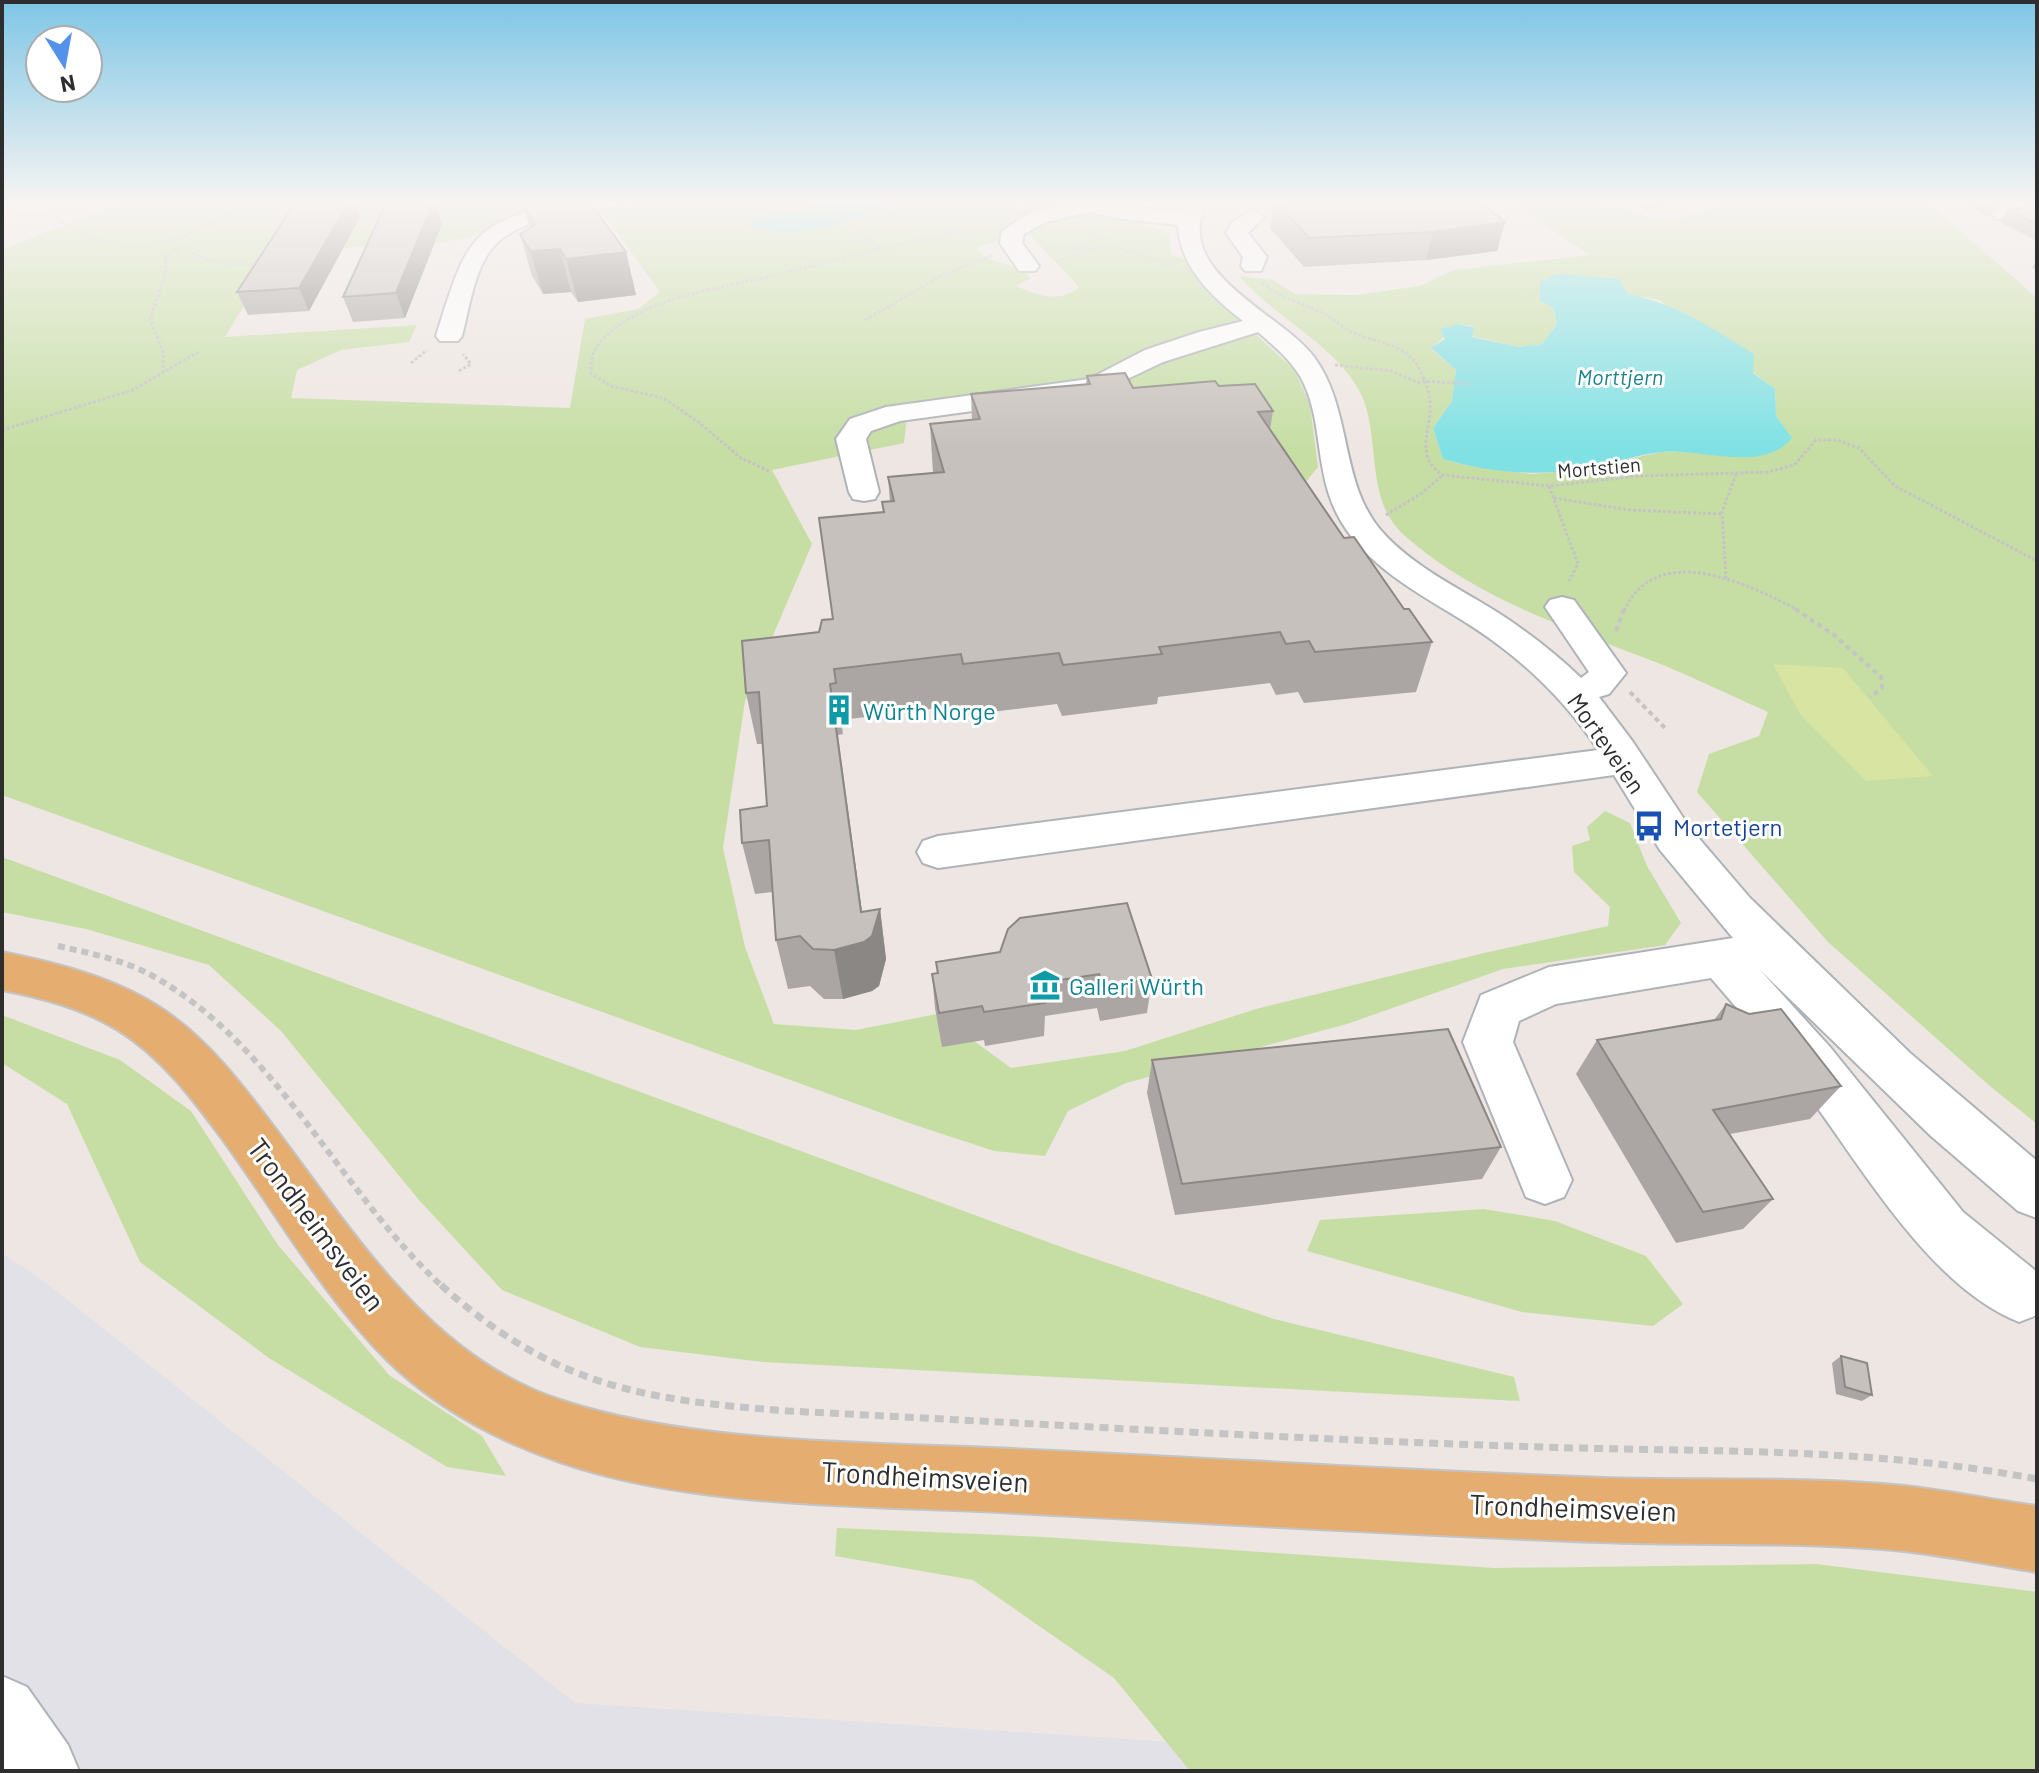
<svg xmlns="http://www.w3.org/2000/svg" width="2039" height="1773" viewBox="0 0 2039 1773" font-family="Barlow,sans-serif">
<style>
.industrial{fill:#e2e1e7}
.green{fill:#c6dea4;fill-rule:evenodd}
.pitch{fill:#d8e4a1}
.water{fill:#80e1e4}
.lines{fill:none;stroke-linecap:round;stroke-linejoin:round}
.minor-casing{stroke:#aeb3b8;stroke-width:4}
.major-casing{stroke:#c4c4c4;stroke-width:4}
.path-far3{stroke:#c4c4c4;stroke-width:3;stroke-dasharray:3 2;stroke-linecap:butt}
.path-far2{stroke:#c4c4c4;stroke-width:4;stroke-dasharray:5 4;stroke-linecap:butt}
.path-far1{stroke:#c4c4c4;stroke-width:6;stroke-dasharray:7 5;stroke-linecap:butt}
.path{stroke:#c4c4c4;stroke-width:7;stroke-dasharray:9 6;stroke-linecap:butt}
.minor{fill:#fff;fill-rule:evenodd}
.major{fill:#e5ae70;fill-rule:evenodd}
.wall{fill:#aba6a3}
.shaded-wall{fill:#8b8784}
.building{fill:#c7c1bd;stroke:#8b8784;stroke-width:2}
.labels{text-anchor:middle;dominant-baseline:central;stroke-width:6;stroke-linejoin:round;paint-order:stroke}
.far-street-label{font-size:20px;fill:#2e2e2e;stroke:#fff}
.far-water-label{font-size:22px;font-style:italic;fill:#1a818e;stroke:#fff}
.culture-label{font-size:24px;fill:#0d838f;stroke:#fff;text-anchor:start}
.street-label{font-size:24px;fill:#2e2e2e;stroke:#fff}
.transit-label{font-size:24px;fill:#164399;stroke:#fff;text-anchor:start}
.near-street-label{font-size:28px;fill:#2e2e2e;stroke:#fff}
</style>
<rect width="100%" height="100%" fill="#eee6e2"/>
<!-- industrial -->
<path class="industrial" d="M2 1253 41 1279 575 1703 1618 1771H2Z"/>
<!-- green -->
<path class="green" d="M126 200H584L500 223 471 237 438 243 277 251 225 337 417 325 409 342 341 350 297 370 291 398 570 408 585 319 638 309 660 292 599 207 646 200H843L825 206 896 202 894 200H1049L1107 213 1169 233 1171 255 1188 261 1214 297 1294 369 1310 405 1318 467 1304 484 1089 393 908 408 904 443 772 470 812 544 745 701 723 848 745 947 774 1024 856 1030 937 1014 1011 1068 1125 1051 1256 1009 1484 953 1608 926 1610 907 1574 872 1572 846 1590 840 1587 827 1605 811 1630 823 1647 866 1681 923 1665 945 1503 969 1347 1024 1126 1083 1068 1111 1045 1156 994 1151 912 1124 2 795V250ZM1030 235 1079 287C1059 304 1038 295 1016 286L1031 278C1013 259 991 267 977 250L981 245Z
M1503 200H1596L1666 222 1712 208 1716 200H1925L2037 298V1124L1991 1087 1828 942 1697 792 1709 754 1759 736 1768 712C1732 696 1695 678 1658 663 1570 629 1476 599 1404 535 1367 502 1379 447 1365 404 1348 351 1274 318 1239 276L1273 280 1295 294 1356 295 1420 286 1453 270 1590 255 1510 202ZM1628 294 1659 300 1775 389 1776 416 1691 451 1661 452 1578 470 1532 474 1464 465 1443 459 1433 428 1452 401 1456 370 1431 349 1458 324 1474 326 1471 336 1519 347 1542 344 1557 324 1553 307Z
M2 857 1075 1252 1274 1319 1514 1377 1520 1401 763 1362 640 1347 502 1290 419 1200 281 1031 209 965 86 929 2 912Z
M2 1015 120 1060 191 1111 278 1245 389 1375 482 1436 506 1476 447 1467 269 1358 140 1262 67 1104 2 1063Z
M1484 1209 1555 1221 1646 1256 1683 1304 1653 1326 1522 1312 1307 1251 1320 1220Z
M837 1528 1044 1537 1494 1568 1816 1564 2037 1592V1771H1190L1114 1678 973 1580 835 1556Z"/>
<!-- pitch -->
<path class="pitch" d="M1773 664 1843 668 1933 776 1866 781 1800 714Z"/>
<!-- water -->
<path class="water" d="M843 200H894L896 203C856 223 792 242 749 225L756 218Z
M1558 274 1619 279 1628 294C1678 304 1711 328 1754 354L1753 373 1775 389 1776 416 1792 438C1762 474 1702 448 1662 452 1633 455 1606 466 1577 470 1533 476 1486 472 1443 459L1433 428 1452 401 1456 370 1431 348 1445 339 1440 329 1458 324 1474 327 1472 337 1519 347 1542 344 1557 324 1553 307 1540 301V282Z"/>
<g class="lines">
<!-- minor casing -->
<g class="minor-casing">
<path id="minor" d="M577 200H626L623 204C583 214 512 215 488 254 473 277 469 310 462 336L458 341H440L436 336C467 237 469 221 577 200Z
M1053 200C1096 200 1138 208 1182 212L1185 200H1206C1204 208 1201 216 1200 224 1193 281 1285 318 1314 357 1354 411 1338 486 1385 535 1417 569 1461 589 1500 614 1529 633 1556 654 1581 678L1589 672 1545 607 1550 600 1562 597 1574 600 1626 673 1609 694 1599 697 1633 742 1690 828 1750 898 1910 1053 2037 1161V1218L2018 1211 1931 1136 1760 970 1830 1047 1963 1212 2037 1272V1315L2019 1322C1924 1284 1855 1154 1794 1076 1768 1043 1739 1011 1711 978L1556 1004 1519 1021 1513 1042 1572 1180 1564 1197 1545 1204 1526 1197 1463 1042 1481 995 1549 967 1733 938 1660 850 1614 775 938 868 923 863 917 852 923 841 938 836 1598 750C1566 701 1522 659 1473 627 1431 600 1383 577 1351 536 1309 482 1328 426 1300 376 1289 358 1273 345 1258 332L1163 362 1096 394 900 421 871 431 866 439 879 492 875 499 864 501 853 499 849 492 836 439 850 419 886 407 1089 379 1145 350 1199 332 1243 321C1211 296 1180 267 1178 225L1123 219 1090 212 1046 222 1024 234 1022 243 1039 266 1035 271H1019L1000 243 1002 231 1031 212 1061 206Z
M2023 200 2031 206 2011 219H1995L1992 214 2012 201Z
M1253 210 1264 217 1248 233 1267 257 1261 271H1245L1241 266 1243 257 1226 233 1232 222Z
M2 1676 27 1687 68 1745 79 1771H2Z"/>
</g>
<!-- major casing -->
<g class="major-casing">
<path id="major" d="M2 952C56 963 113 977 159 1007 206 1037 241 1083 274 1127 353 1231 429 1357 560 1400 696 1445 870 1442 1013 1449 1210 1458 1407 1471 1604 1478 1704 1481 1805 1476 1905 1486 1949 1491 1993 1500 2037 1506V1572C1993 1565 1948 1556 1904 1551 1803 1541 1701 1546 1600 1542 1406 1535 1211 1523 1016 1513 872 1505 696 1509 560 1462 496 1440 435 1407 387 1360 323 1296 278 1216 226 1144 195 1102 163 1058 118 1030 82 1008 43 998 2 990Z"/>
</g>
<!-- path-far3 -->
<path class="path-far3" d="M2 212C18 214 44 212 58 219 61 221 64 225 67 227 131 261 180 245 236 208L237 200
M850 224 913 209 1018 201
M850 224 881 248
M1086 230 1115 247 1172 265
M181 243C201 266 233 263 261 265
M1042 248H1089
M1057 262 1084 251 1112 247
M1262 283C1280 298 1302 303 1323 313 1334 318 1342 328 1354 333 1373 342 1401 343 1415 362 1422 372 1429 390 1430 402 1432 430 1413 456 1443 475L1549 486 1638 476 1768 472 1794 465 1816 440H1837L1859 448 1895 486 2037 561
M865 320 943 275 993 255
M411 363 427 350
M1335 365 1391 371 1422 384
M459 371 471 364 463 354
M163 373V352L150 319 166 273 165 256 182 246
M1422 381 1471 384
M2 430 133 390 198 352
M769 471 741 458 697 421 663 398 611 386 591 374C590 358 594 347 606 336 649 296 717 289 772 276 844 258 914 238 988 229
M1549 486 1578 564 1568 583
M1554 498 1629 510 1721 514
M1386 515 1422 493 1443 475
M1726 579 1722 512 1736 474
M1624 611C1656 539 1750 584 1799 611"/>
<!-- path-far2 -->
<path class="path-far2" d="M1795 609 1834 635 1881 677 1882 688 1870 697
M1616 631 1624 609
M1630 692 1665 728"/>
<!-- path-far1 -->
<path class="path-far1" d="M58 946C90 953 123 960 151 975 276 1043 340 1193 443 1287"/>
<!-- path -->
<path class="path" d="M441 1285C553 1386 642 1400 788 1411 1029 1423 1270 1438 1511 1446 1691 1453 1858 1445 2037 1479"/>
<!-- minor -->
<use href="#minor" class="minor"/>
<!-- major -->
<use href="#major" class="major"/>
</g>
<!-- wall -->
<path class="wall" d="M434 200 442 224 405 318 353 322 343 297Z
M1274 200 1505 222 1497 251 1426 260 1304 267 1270 228Z
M1623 200H1682L1647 210Z
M1958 200H2007L1995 208 1990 217Z
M2028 200H2037V241L2000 222 2007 209 2020 208 2030 202Z
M523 204 626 252 636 295 578 302 571 292 543 294 532 276 520 234 530 228Z
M360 217 309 311 248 315 237 292Z
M2037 259V270L2032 268Z
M1087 376 1133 388 1219 386 1273 411 1270 430 1344 538 1432 642 1416 692 1304 703 1298 692 1276 695 1270 683 1158 697 1157 704 1062 716 1057 704 966 715 963 705 841 720 843 734 838 735 862 912 880 909 886 959 879 986 872 991 843 999H824L810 986 788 989 776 940 772 892 755 894 742 843 767 806 762 744H757L746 693 833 619 883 512 882 502H890L888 477 933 473 930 424 972 420 971 394 1086 384Z
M1000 952 1152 979 1147 1013 1100 1021 1097 1008 1045 1016 1044 1036 985 1046 984 1040 942 1047 935 1008 932 974 937 973 936 962Z
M1726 1004 1841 1086 1810 1119 1730 1134 1773 1199 1743 1229 1676 1243 1576 1074 1597 1040 1714 1020Z
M1152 1060 1501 1147 1482 1179 1175 1215 1147 1093Z
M1841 1356 1872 1395 1862 1401 1836 1394 1832 1363Z"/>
<!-- shaded-wall -->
<path class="shaded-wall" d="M350 200H354L360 217 309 311 299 288Z
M434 200 442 224 405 318 396 293Z
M1650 200H1682L1647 210Z
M1997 200H2007L1995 208 1998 204Z
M1505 222 1497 251 1426 260 1433 232Z
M560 249 571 292 543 294 530 251Z
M626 252 636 295 578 302 566 259Z
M830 684 866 941 880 909 886 959 879 986 872 991 843 999 834 950Z"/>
<!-- building -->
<path class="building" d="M297 200H350L299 288 237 292Z
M434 200 396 293 343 297 386 203Z
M530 200H588L626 252 566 259 560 249 530 251 520 234 535 225 523 204Z
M1275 200H1478L1505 222 1433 232 1309 238Z
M2033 200H2037V224L2007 209 2020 208Z
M1125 373 1133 388 1215 381 1219 386 1255 384 1273 411 1258 412 1344 538 1354 537 1404 609H1409L1432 642 1315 652 1309 641 1286 644 1280 632 1159 647 1162 654 1063 665 1059 653 963 664 961 654 834 669 836 683 830 684 861 912 880 909 872 936 864 942 834 950 813 949 800 936 776 940 769 840 742 843 740 810 767 806 759 692 746 693 742 641 819 632 822 620 833 619 819 518 884 512 882 502 894 501 888 477 944 472 930 424 980 419 971 394 1090 384 1087 376Z
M1127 903 1152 979 1103 986 1099 974 1040 983 1045 1003 984 1012 982 1006 939 1013 932 974 938 973 936 962 1000 952 1008 929 1020 918Z
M1726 1004 1749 1014 1781 1009 1841 1086 1713 1110 1773 1199 1703 1212 1597 1040 1721 1019Z
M1448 1029 1501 1147 1182 1184 1152 1060Z
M1841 1356 1867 1363 1872 1395 1845 1387Z"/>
<!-- sky -->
<linearGradient id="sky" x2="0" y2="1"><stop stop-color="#7ec6e6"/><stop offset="0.45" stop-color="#f7f4f2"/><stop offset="1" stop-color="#f7f4f2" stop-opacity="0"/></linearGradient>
<rect width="2039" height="449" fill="url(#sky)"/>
<!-- icons -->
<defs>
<g id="building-bare" transform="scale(2.4)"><path d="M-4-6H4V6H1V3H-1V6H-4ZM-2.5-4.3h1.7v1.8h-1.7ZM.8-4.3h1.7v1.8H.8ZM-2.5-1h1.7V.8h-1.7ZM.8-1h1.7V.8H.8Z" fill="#0f9aa8" stroke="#fff" stroke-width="2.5" paint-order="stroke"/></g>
<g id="bus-bare" transform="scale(2.4)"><path d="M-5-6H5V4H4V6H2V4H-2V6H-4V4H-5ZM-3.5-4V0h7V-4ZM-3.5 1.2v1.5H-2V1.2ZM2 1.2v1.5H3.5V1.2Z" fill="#1a4fb4" stroke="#fff" stroke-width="2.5" paint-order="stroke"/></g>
<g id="museum-bare" transform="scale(2.4)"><path d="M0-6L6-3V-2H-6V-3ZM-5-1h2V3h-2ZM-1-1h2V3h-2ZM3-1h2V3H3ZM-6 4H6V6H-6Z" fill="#0f9aa8" stroke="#fff" stroke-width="2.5" paint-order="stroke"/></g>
</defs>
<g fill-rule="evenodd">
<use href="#building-bare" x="839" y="710"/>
<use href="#bus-bare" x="1649" y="826"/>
<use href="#museum-bare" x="1045" y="985"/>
</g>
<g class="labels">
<!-- far-street labels -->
<g class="far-street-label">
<text transform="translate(1599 467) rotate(-5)">Mortstien</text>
</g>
<!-- far-water labels -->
<g class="far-water-label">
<text x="1620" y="376">Morttjern</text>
</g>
<!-- culture labels -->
<g class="culture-label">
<text x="863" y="710">Würth Norge</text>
<text x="1069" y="985">Galleri Würth</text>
</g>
<!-- street labels -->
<g class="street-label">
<text transform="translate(1607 743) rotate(55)">Morteveien</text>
</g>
<!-- transit labels -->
<g class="transit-label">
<text x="1673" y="826">Mortetjern</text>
</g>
<!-- near-street labels -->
<g class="near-street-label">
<text transform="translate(317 1224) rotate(53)">Trondheimsveien</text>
<text transform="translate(925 1476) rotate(3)">Trondheimsveien</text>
<text transform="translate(1573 1507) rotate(2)">Trondheimsveien</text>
</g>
</g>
<!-- border -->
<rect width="2039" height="1773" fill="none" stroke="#2e2e2e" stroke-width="8"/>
<!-- north arrow -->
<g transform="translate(64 64) rotate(169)"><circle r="38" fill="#ffffff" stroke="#ababab" stroke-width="2"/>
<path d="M0-6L14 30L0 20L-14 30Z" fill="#5392ea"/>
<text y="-12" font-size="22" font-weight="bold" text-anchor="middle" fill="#2e2e2e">N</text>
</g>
</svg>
